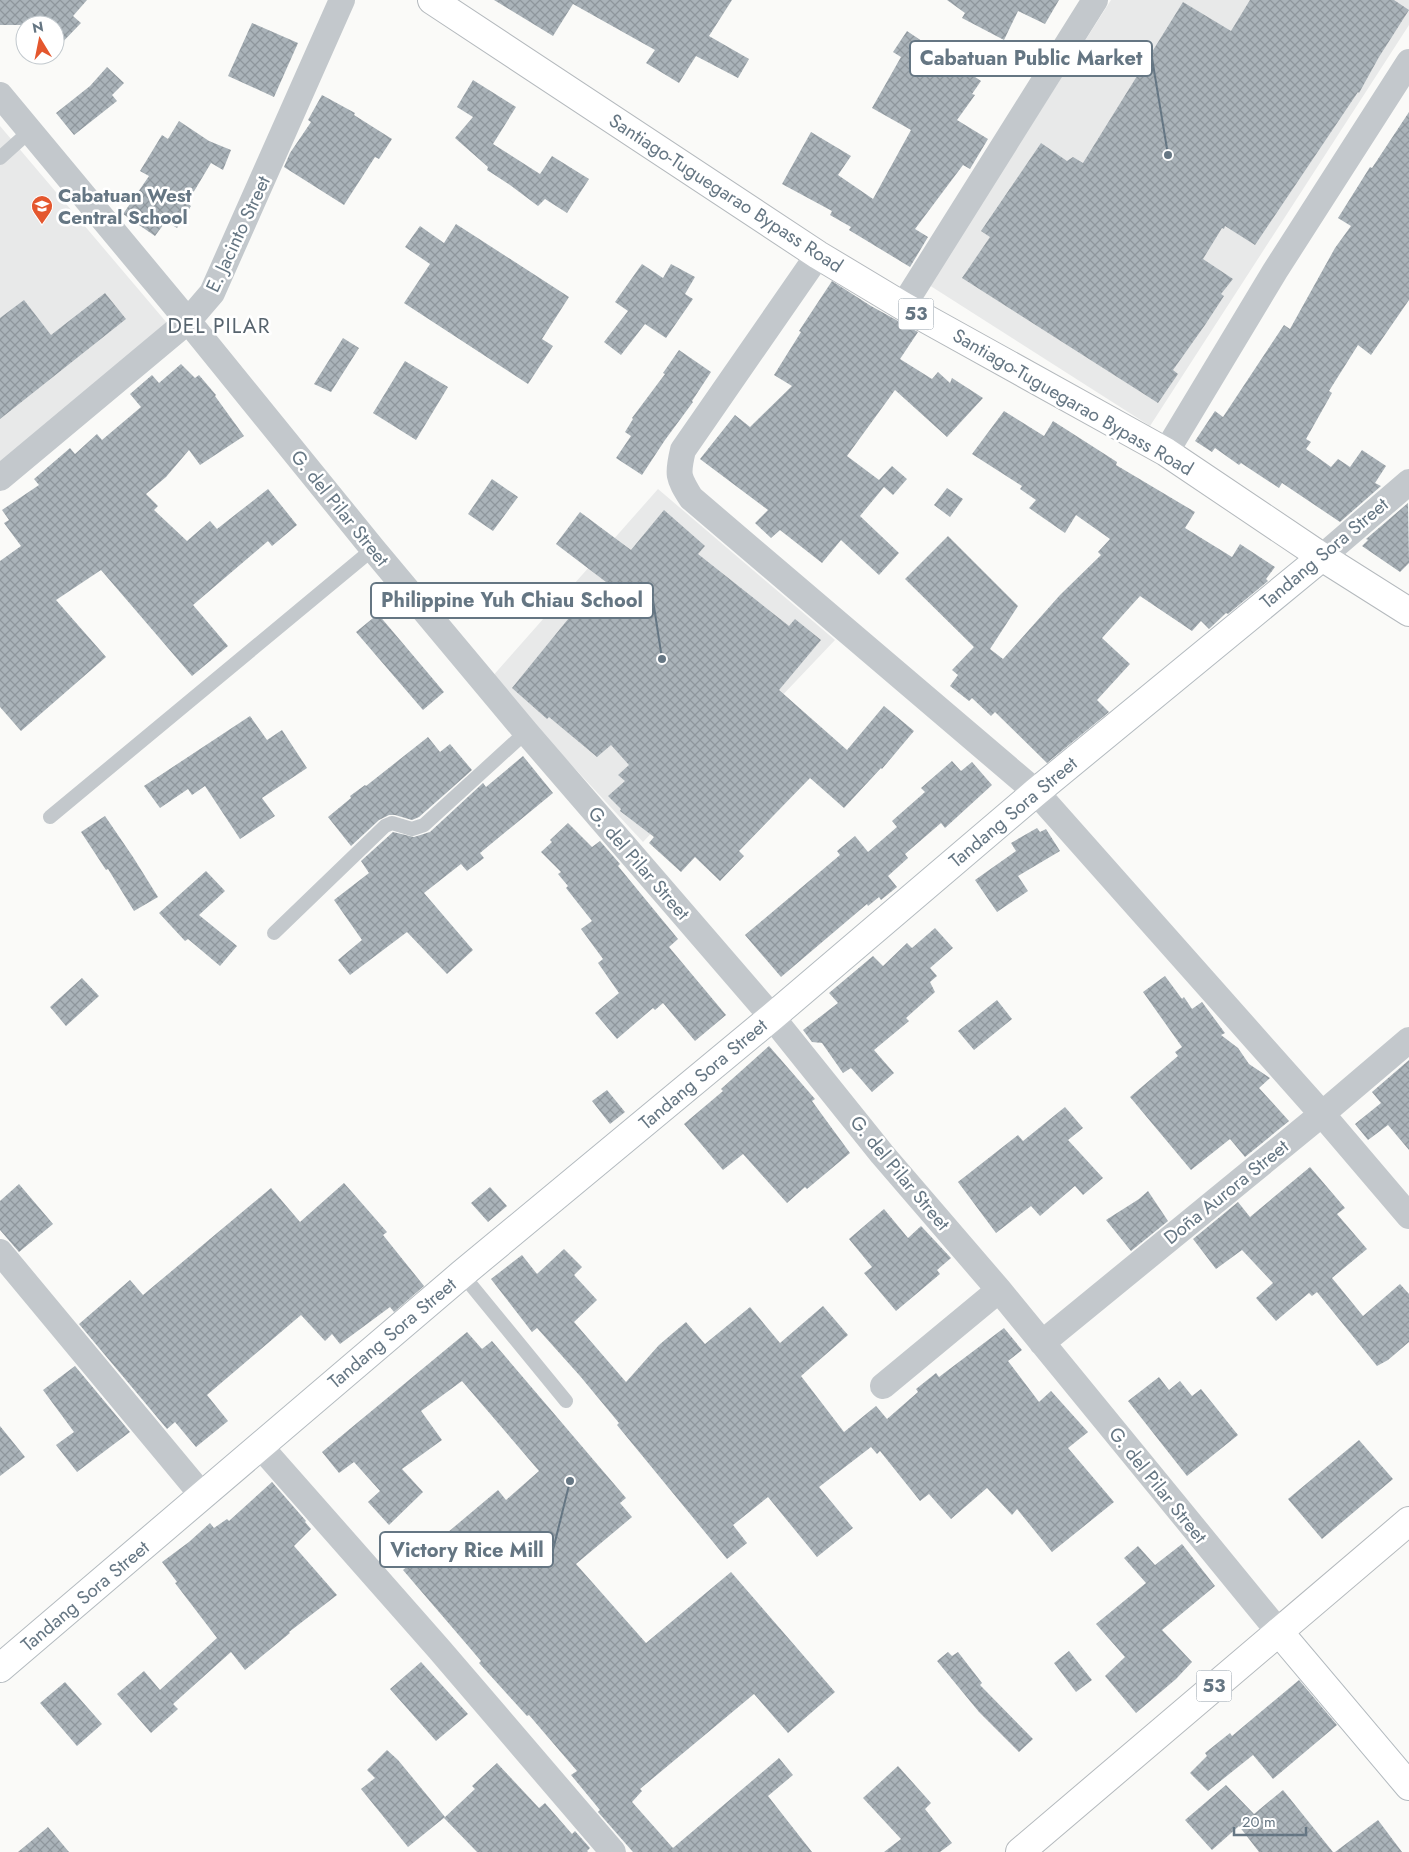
<svg xmlns="http://www.w3.org/2000/svg" width="1409" height="1852" viewBox="0 0 1409 1852" font-family="Jost,sans-serif">
<style>
.built{fill:#e8e9e9}
.building{fill:url(#building-cross-hatch)}
.lines{fill:none;stroke-linecap:round;stroke-linejoin:round}
.secondary-casing{stroke:#b3babf;stroke-width:30}
.highway-casing{stroke:#b4b9bd;stroke-width:30}
.lane{stroke:#c3c8cc;stroke-width:14}
.street{stroke:#c3c8cc;stroke-width:26}
.secondary{stroke:#fff;stroke-width:28}
.highway{stroke:#fff;stroke-width:28}
.labels{text-anchor:middle;dominant-baseline:central;stroke-width:5;stroke-linejoin:round;paint-order:stroke}
.shield{fill:#fff;stroke:#939fa8;stroke-width:1}
.shield-label{font-size:18px;font-weight:bold;fill:#657683}
.street-label{font-size:19px;fill:#657683;stroke:#fff}
.poi-label{font-size:19px;font-weight:bold;fill:#657683;stroke:#fff;text-anchor:start}
.quarter-label{font-size:21px;letter-spacing:1px;fill:#57646e;stroke:#fff}
.leader{fill:none;stroke:#657683;stroke-width:2}
.callout-dot{fill:#657683;stroke:#fff;stroke-width:2}
.callout{fill:#fff;stroke:#657683;stroke-width:2}
.callout-label{font-size:20px;text-anchor:middle;font-weight:bold;fill:#657683}
</style>
<defs>
<pattern id="building-cross-hatch" width="8" height="8" patternUnits="userSpaceOnUse" patternTransform="scale(1.25)"><rect width="8" height="8" fill="#aab3b9"/><path d="M0 0l8 8M0 8l8-8" fill="none" stroke="#8e969c"/></pattern>
</defs>
<rect width="100%" height="100%" fill="#fafaf8"/>
<!-- built -->
<path class="built" d="M1111 0H1409V25L1150 426 929 285Z
M0 126 167 323 0 463Z
M658 489 835 640 643 842 491 678Z"/>
<!-- building -->
<path class="building" d="M0 0H87L73 16 81 23 55 50V25H0Z
M494 0H732L709 36 749 59 738 78 696 56 679 83 646 63 655 50 573 4 553 36Z
M947 0H1059L1045 24 1018 11 1004 40 962 18 965 13Z
M1250 0H1394L1409 10 1379 57 1359 93 1358 92 1255 245 1225 226 1224 229 1222 228 1203 259 1233 279 1221 294 1224 296 1205 325 1173 370 1178 374 1158 403 962 278 990 237 981 231 1041 143 1067 161 1073 157 1083 163 1183 2 1231 31Z
M252 23 298 43 274 97 228 76Z
M907 31 981 81 972 94 975 95 957 120 988 139 970 169 963 165 915 229 928 237 910 267 849 230 851 227 830 215 832 211 782 184 811 132 851 156 838 175 873 199 911 130 872 108 901 57 893 52Z
M107 67 124 83 112 95 117 101 74 135 56 113 90 86Z
M473 80 516 107 493 144 540 174 552 156 589 179 567 213 545 199 538 206 510 185 487 170 488 167 455 138 473 117 457 107Z
M322 95 355 113 354 115 392 139 379 159 375 157 344 205 284 167 290 153 311 122 308 120Z
M1409 112V300L1371 355 1358 345 1329 391 1332 393 1306 439 1311 442 1306 449 1331 467 1338 459 1350 467 1362 450 1386 466 1375 483 1381 486 1340 522 1282 483 1279 488 1241 463 1239 465 1215 448 1212 452 1195 441 1215 411 1223 417 1284 325 1290 329 1335 248 1351 226 1338 218 1370 167 1372 168Z
M179 121 209 141 231 150 223 170 211 163 187 203 191 206 177 228 166 221 155 236 123 214 149 176 140 171 162 135 168 139Z
M456 224 569 297 542 339 553 346 528 384 404 303 430 264 405 247 420 226 444 243Z
M642 264 663 278 671 264 695 277 685 294 693 299 666 338 645 324 621 355 604 342 628 311 615 302Z
M832 281 871 306 918 332 900 359 932 379 938 372 950 383 952 378 983 398 947 437 895 390 847 456 879 480 892 466 907 479 893 495 884 487 860 516 899 553 879 575 841 540 822 563 780 530 771 538 755 523 768 510 700 459 735 415 750 427 792 386 774 375 801 332 799 331Z
M105 293 126 319 0 419V318L24 300 51 335Z
M343 338 359 348 331 392 314 384Z
M679 350 711 372 692 401 693 402 665 440 642 475 616 458 631 436 625 432 633 419 632 418 665 374 663 373Z
M405 361 448 387 416 440 373 413Z
M181 364 195 378 199 375 216 395 215 396 244 436 200 465 189 450 166 477 146 494 158 506 154 510 187 541 210 521 217 529 268 489 297 525 272 546 268 541 193 605 228 646 192 676 101 570 56 600 106 657 21 731 0 707V561L21 546 4 523 9 520 2 510 39 485 34 479 70 448 75 454 97 434 102 440 141 407 130 394 152 375 159 383Z
M1004 411 1044 436 1053 421 1117 462 1116 465 1195 512 1185 528 1232 557 1240 544 1275 567 1266 579 1268 581 1228 614 1226 613 1209 629 1201 621 1192 631 1140 596 1102 638 1130 664 1097 700 1109 712 1047 763 995 712 991 716 972 698 969 701 950 686 958 675 952 670 974 647 905 579 948 536 1018 606 990 649 1003 659 1060 595 1101 555 1098 552 1110 539 1076 515 1065 533 1029 508 1036 500 1020 489 1022 486 972 454Z
M492 479 518 497 493 531 468 514Z
M947 488 963 499 950 517 934 505Z
M1408 503 1409 563 1400 572 1362 546 1368 540 1366 539Z
M664 510 705 546 698 554 789 626 795 619 821 640 779 690 847 750 884 706 914 731 882 769 881 768 844 808 810 778 739 851 744 856 720 881 695 857 681 872 649 843 654 837 620 811 621 809 608 796 625 781 618 775 629 765 611 745 597 757 549 717 547 719 512 688 573 613 578 617 606 582 556 544 580 512 631 550Z
M378 614 444 692 423 710 356 632Z
M250 716 267 740 282 730 307 768 262 798 275 816 240 839 205 786 192 795 188 789 160 808 144 786Z
M428 737 440 752 450 744 472 770 419 817 412 820 395 815H389L379 820 351 846 328 817 351 798 350 796 365 785 366 786Z
M523 756 553 793 480 853 484 858 467 871 461 864 424 893 473 950 447 974 407 932 350 975 338 960 362 940 334 900 369 873 361 861 393 832 414 837 430 832 483 783 486 787Z
M952 761 961 771 972 762 992 785 945 828 941 823 905 854 908 858 888 876 897 887 881 900 879 897 868 906 867 904 781 977 745 935 840 855 837 851 855 836 868 852 897 827 892 821 925 792 921 788Z
M105 816 133 857 158 897 134 911 108 869 106 870 81 832Z
M568 823 592 847 600 841 620 864 618 866 678 939 669 947 726 1015 695 1041 663 1003 655 1010 653 1008 617 1039 595 1013 619 993 598 963 603 959 581 929 592 921 566 888 568 886 558 874 561 872 541 852 552 842 550 840Z
M1037 828 1040 832 1046 829 1060 851 1018 876 1028 891 997 912 975 880 1016 851 1011 843Z
M206 871 225 891 199 915 237 946 220 966 188 939 185 941 159 913Z
M935 928 953 948 930 968 937 976 930 982 935 992 906 1018 909 1021 874 1050 894 1073 872 1092 851 1068 843 1073 822 1043 812 1042 803 1030 838 1003 829 993 873 956 883 966 907 943 912 948Z
M1165 976 1182 999 1184 997 1192 1009 1202 1002 1225 1033 1221 1035 1238 1048 1249 1064 1270 1078 1259 1088 1289 1121 1245 1157 1230 1139 1191 1170 1130 1097 1178 1056 1175 1052 1182 1047 1143 992Z
M82 978 99 996 66 1026 50 1007Z
M997 1000 1012 1019 974 1050 958 1031Z
M769 1046 815 1099 812 1101 850 1153 807 1189 805 1187 787 1203 743 1154 723 1170 684 1124 723 1091 721 1089Z
M1409 1060V1150L1388 1125 1368 1140 1355 1124 1381 1103 1372 1092Z
M607 1090 625 1112 610 1124 592 1101Z
M1065 1107 1083 1128 1068 1140 1103 1178 1083 1195 1075 1186 1040 1216 1031 1206 996 1233 958 1182 1018 1135 1023 1141Z
M1310 1167 1345 1208 1337 1214 1367 1249 1332 1278 1363 1316 1400 1284 1409 1294V1342L1388 1360 1377 1366 1317 1292 1312 1296 1309 1293 1276 1321 1256 1298 1273 1283 1242 1250 1216 1269 1193 1239 1238 1202 1250 1217Z
M344 1183 387 1232 383 1235 424 1286 394 1312 390 1307 340 1344 332 1334 325 1341 301 1315 207 1395 228 1421 196 1447 175 1422 167 1429 79 1324 130 1280 143 1295 271 1188 300 1222Z
M19 1184 53 1224 19 1252 0 1230V1201Z
M490 1187 507 1206 488 1222 471 1203Z
M1148 1191 1168 1221 1131 1251 1106 1220 1139 1199Z
M884 1209 908 1238 921 1226 951 1258 937 1270 940 1274 896 1311 864 1273 872 1267 849 1239Z
M564 1249 582 1267 574 1275 597 1300 574 1322 626 1382 659 1345 686 1322 705 1344 750 1307 780 1343 823 1306 848 1335 801 1376 844 1432 876 1406 887 1419 918 1392 916 1389 936 1373 939 1377 1004 1328 1022 1350 1008 1361 1039 1402 1051 1391 1088 1432 1068 1448 1114 1502 1052 1552 1017 1509 1012 1515 987 1488 951 1519 929 1494 920 1501 880 1451 877 1454 871 1447 819 1487 853 1528 817 1557 768 1497 733 1525 747 1543 727 1559 617 1425 619 1423 580 1376 537 1328 532 1332 491 1279 522 1255 537 1274Z
M467 1332 482 1349 492 1341 626 1498 620 1503 632 1517 576 1564 646 1643 731 1572 835 1692 788 1733 754 1694 640 1789 642 1791 632 1802 673 1848 779 1758 793 1775 768 1796 812 1852H633L598 1812 600 1810 571 1775 577 1771 529 1715 527 1716 479 1663 481 1661 403 1570 498 1490 506 1500 539 1471 462 1381 421 1411 442 1440 402 1469 423 1492 389 1525 368 1502 380 1491 354 1462 339 1473 322 1452Z
M75 1366 130 1432 77 1472 56 1445 74 1432 43 1390Z
M1159 1377 1169 1390 1180 1381 1192 1396 1201 1389 1238 1435 1187 1476 1128 1401Z
M0 1426 25 1457 0 1476Z
M1359 1440 1393 1479 1322 1539 1288 1499Z
M272 1482 306 1521 305 1522 311 1529 294 1546 337 1595 289 1632 290 1633 245 1670 231 1652 173 1704 178 1709 151 1733 117 1694 144 1671 160 1690 217 1638 175 1583 177 1582 162 1562 189 1542 210 1523 214 1528 227 1519 229 1521Z
M1182 1544 1215 1586 1162 1630 1192 1662 1176 1679 1136 1713 1105 1676 1125 1657 1096 1624 1146 1583 1124 1558 1138 1546 1155 1565Z
M1069 1651 1092 1680 1076 1692 1054 1663Z
M948 1652 952 1656 958 1652 982 1683 980 1685 1033 1739 1019 1752 979 1712 937 1661Z
M421 1662 468 1714 436 1741 390 1689Z
M1299 1680 1337 1725 1273 1779 1253 1755 1208 1791 1190 1773 1207 1756 1205 1753 1230 1733 1232 1736Z
M65 1682 102 1724 77 1746 40 1703Z
M387 1750 398 1760 445 1817 408 1847 361 1789 375 1778 367 1770Z
M497 1763 539 1808 545 1803 572 1834 575 1831 590 1848 587 1851 588 1852H477L444 1818 475 1789 472 1786Z
M898 1766 931 1803 925 1809 952 1843 940 1852H884L901 1839 863 1798Z
M1226 1785 1254 1814 1283 1790 1333 1852H1259L1239 1826 1212 1850 1185 1820Z
M1378 1820 1402 1852H1335Z
M48 1827 69 1852H18Z"/>
<g class="lines">
<!-- secondary casing -->
<g class="secondary-casing">
<path id="secondary" d="M1279 1632 1409 1786
M0 1668 462 1274 772 1017 1036 792 1322 557"/>
</g>
<!-- highway casing -->
<g class="highway-casing">
<path id="highway" d="M432 0 818 255 903 306 1166 452 1322 557 1409 612
M1020 1852 1409 1521"/>
</g>
<!-- lane -->
<path class="lane" d="M0 158 30 131
M50 817 373 549
M274 933 385 826 392 823 412 829 424 825 526 732
M462 1274 566 1401"/>
<!-- street -->
<path class="street" d="M0 95 188 321 373 549 526 732 772 1017 882 1154 999 1290 1279 1632
M818 255 683 450C677 475 678 477 691 498L1036 792 1322 1114 1409 1216
M903 306 1095 0
M1166 452 1275 271 1409 62
M0 478 188 321 212 293 342 0
M1322 557 1409 482
M0 1252 202 1495
M1042 1343 1322 1114 1409 1040
M883 1386 999 1290
M260 1446 439 1649 613 1852"/>
<!-- secondary -->
<use href="#secondary" class="secondary"/>
<!-- highway -->
<use href="#highway" class="highway"/>
</g>
<!-- icons -->
<defs>
<g id="school-pin" transform="scale(1.125)"><path d="M0 17L-7.5 6A9.5 9.5 0 1 1 7.5 6Z" fill="#e4572e" stroke="#fff"/><path d="M0-5L7-2L0 1L-7-2ZM-4 1L0 2.5L4 1V4Q0 6-4 4Z" fill="#fff"/></g>
</defs>
<g fill-rule="evenodd">
<use href="#school-pin" x="42" y="206"/>
</g>
<g class="labels">
<!-- shield labels -->
<g class="shield">
<rect x="898.5" y="298.5" width="35" height="31" rx="4"/>
<rect x="1196.5" y="1670.5" width="35" height="31" rx="4"/>
</g>
<g class="shield-label">
<text x="916" y="314">53</text>
<text x="1214" y="1686">53</text>
</g>
<!-- street labels -->
<g class="street-label">
<text transform="translate(726 193) rotate(33)">Santiago-Tuguegarao Bypass Road</text>
<text transform="translate(238 234) rotate(-65)">E. Jacinto Street</text>
<text transform="translate(1073 402) rotate(30)">Santiago-Tuguegarao Bypass Road</text>
<text transform="translate(340 508) rotate(51)">G. del Pilar Street</text>
<text transform="translate(1324 553) rotate(-40)">Tandang Sora Street</text>
<text transform="translate(1013 812) rotate(-40)">Tandang Sora Street</text>
<text transform="translate(639 863) rotate(49)">G. del Pilar Street</text>
<text transform="translate(703 1074) rotate(-40)">Tandang Sora Street</text>
<text transform="translate(900 1173) rotate(50)">G. del Pilar Street</text>
<text transform="translate(1226 1192) rotate(-39)">Doña Aurora Street</text>
<text transform="translate(392 1333) rotate(-40)">Tandang Sora Street</text>
<text transform="translate(1158 1485) rotate(51)">G. del Pilar Street</text>
<text transform="translate(85 1596) rotate(-40)">Tandang Sora Street</text>
</g>
<!-- poi labels -->
<g class="poi-label">
<text x="58" y="195">Cabatuan West<tspan x="58" dy="22">Central School</tspan></text>
</g>
<!-- quarter labels -->
<g class="quarter-label">
<text x="219" y="326">DEL PILAR</text>
</g>
</g>
<!-- callouts -->
<path class="leader" d="M1168 155L1152 58M662 659L653 600M570 1481L553 1550"/>
<g class="callout-dot">
<circle cx="1168" cy="155" r="5"/>
<circle cx="662" cy="659" r="5"/>
<circle cx="570" cy="1481" r="5"/>
</g>
<g class="callout">
<rect x="910" y="41" width="242" height="35" rx="5"/>
<rect x="371" y="583" width="282" height="35" rx="5"/>
<rect x="380" y="1532" width="173" height="35" rx="5"/>
</g>
<g class="callout-label">
<text x="1031" y="65">Cabatuan Public Market</text>
<text x="512" y="607">Philippine Yuh Chiau School</text>
<text x="467" y="1557">Victory Rice Mill</text>
</g>
<!-- north arrow -->
<g transform="translate(40 40) rotate(350)"><circle r="24" fill="#ffffff" stroke="#c1c8cd"/>
<path d="M0-4L9 19L0 12L-9 19Z" fill="#e4572e"/>
<text y="-8" font-size="14" font-weight="bold" text-anchor="middle" fill="#657683">N</text>
</g>
<!-- scale -->
<path d="M1234 1827v8h72v-8" fill="none" stroke="#657683" stroke-width="2.5"/>
<text x="1242" y="1827" font-size="15" fill="#657683" stroke="#ffffff" stroke-width="4" paint-order="stroke">20 m</text>
</svg>
